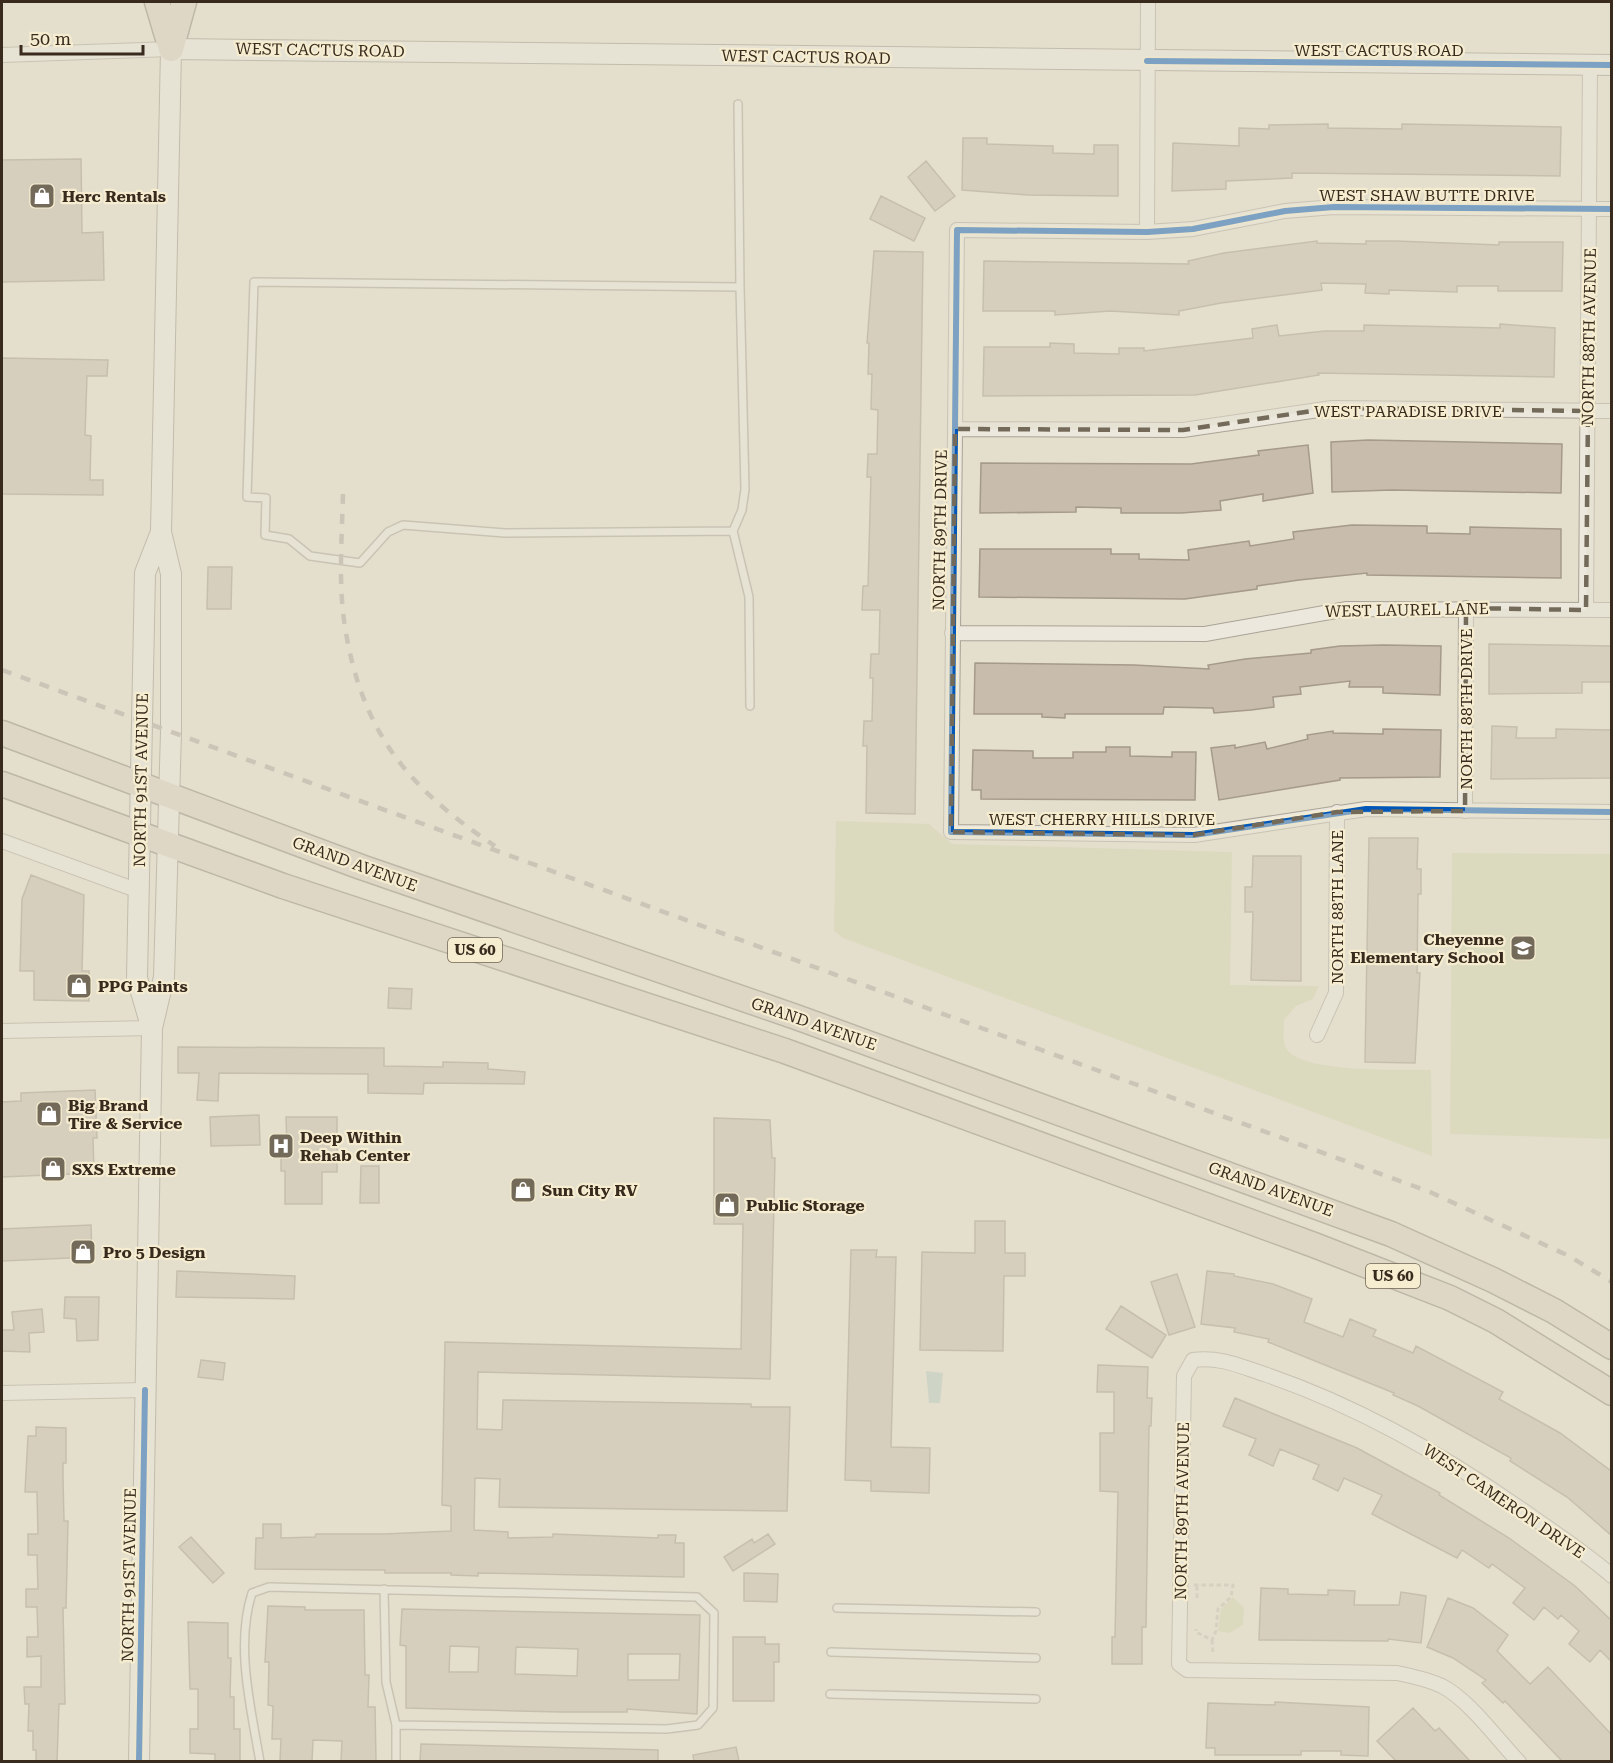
<svg xmlns="http://www.w3.org/2000/svg" width="1613" height="1763" viewBox="0 0 1613 1763" font-family="'Roboto Serif',serif">
<style>
.green{fill:#d3d5ae}
.water{fill:#b7cabf}
.building{fill:#c8bcad;stroke:#a59a8b;stroke-width:1.5;fill-rule:evenodd}
.lines{fill:none;stroke-linecap:round;stroke-linejoin:round}
.lane-casing{stroke:#a9a396;stroke-width:10}
.street-casing{stroke:#a9a396;stroke-width:16}
.secondary-casing{stroke:#999285;stroke-width:22}
.highway-casing{stroke:#8f887c;stroke-width:27}
.path{stroke:#c5bfb4;stroke-width:3;stroke-dasharray:4.5 3;stroke-linecap:butt}
.lane{stroke:#ece8de;stroke-width:7}
.street{stroke:#ece8de;stroke-width:14}
.secondary{stroke:#ece8de;stroke-width:20}
.highway{stroke:#d7cebd;stroke-width:24}
.rail{stroke:#aba79e;stroke-width:4.5;stroke-dasharray:10 10;stroke-linecap:butt}
.cycleway-casing{stroke:#f6edd1;stroke-width:10}
.cycleway{stroke:#0057b8;stroke-width:6}
.marked{fill:none;stroke:#746a5a;stroke-width:4.5;stroke-dasharray:12 8;stroke-linejoin:round}
.labels{text-anchor:middle;dominant-baseline:central;stroke-width:4.5;stroke-linejoin:round;paint-order:stroke}
.shield{fill:#f6edd1;stroke:#716553;stroke-width:1.5}
.shield-label{font-size:15px;font-weight:bold;fill:#382b1d}
.street-label{font-size:16px;fill:#382b1d;stroke:#f6edd1}
.poi-label{font-size:16px;font-weight:bold;fill:#382b1d;stroke:#f6edd1;text-anchor:start}
</style>
<rect width="100%" height="100%" fill="#e4decc"/>
<!-- green -->
<path class="green" d="M836 821 929 824 952 844 1232 852 1230 985 1319 986 1313 999 1296 1006 1284 1020C1284 1028 1282 1040 1286 1048 1300 1074 1403 1069 1431 1070L1432 1156 843 938 834 931Z
M1452 853 1611 854V1139L1450 1134Z
M1233 1597 1244 1608 1243 1625 1229 1633 1218 1631 1221 1609Z"/>
<!-- water -->
<path class="water" d="M926 1371 943 1373 940 1403H929Z"/>
<!-- building -->
<path class="building" d="M1328 124V128L1402 129V124L1561 127 1560 176 1292 173V178L1226 181V189L1172 191 1173 143 1239 146V128L1269 129V125Z
M963 138H987V144L1053 146V153L1094 154V145H1118V196L1028 195 962 190Z
M81 159 82 233 103 232 104 280 2 282V160Z
M926 161 955 196 935 211 908 177Z
M881 196 925 218 914 241 870 219Z
M1317 241V243L1366 244V241H1396L1499 245V242H1563L1562 291H1498V286H1457V292L1389 290V294L1365 293 1366 284 1321 283 1322 290 1221 303 1179 311V315L1110 311 1055 315V311H983L984 261 1189 264 1188 261 1224 253Z
M874 251 923 252 915 814 866 813 867 746H863L864 721H872L873 678H870L871 654H879L880 610H862L863 586H868L869 550 871 477H867L868 454H877L878 410 871 409 872 374H868L869 343H867Z
M1500 324 1555 328 1554 377 1318 373 1319 375 1195 395 983 396 984 347H1050V343L1074 344V353L1119 354V348H1144V351L1253 338 1252 329 1277 325 1279 336 1325 331H1364V325L1500 328Z
M2 358 108 360 107 376H87L85 435 91 436 90 480H103V495L2 494Z
M1368 440 1562 444 1561 493 1392 490 1332 492 1331 442Z
M1308 445 1313 493 1263 501V494L1220 501 1221 510 1181 513H1121V508L1076 507V512L980 513 981 463 1191 464 1259 455 1258 451Z
M1352 525 1427 526V533L1470 534V527L1561 529V578L1367 575V573L1299 580 1257 586V589L1185 599 979 597 980 549H1111V554H1139V559L1189 560 1188 550 1249 541 1250 546 1294 539 1293 532Z
M208 567H232L231 609H207Z
M1489 644 1611 646V682H1582V693L1489 694Z
M1384 645 1441 646 1440 695 1383 693V687H1349L1350 681 1300 687 1301 694 1273 697 1274 707 1251 710 1214 713 1213 708 1164 707 1163 714H1065V718L1042 717V714H974L975 663 1134 665 1209 669 1208 665 1245 659 1311 653V650L1340 646Z
M1492 726 1517 727 1516 738H1556V729L1611 730V778L1491 779Z
M1383 729 1441 730 1440 777 1340 778V780L1219 800 1211 748 1235 745V748L1265 742 1267 749 1308 739 1307 735 1333 731V733L1383 734Z
M1106 747H1130V756L1172 757V752H1196L1195 800 981 799V790H972L973 750 1033 751V758H1073V752H1106Z
M1369 838H1418L1417 869H1421V894H1418L1417 973H1420L1415 1063 1365 1062Z
M1253 856H1301V981L1251 980 1253 912H1245V887H1252Z
M31 875 84 895 82 971H89V1001L34 1000V971H20L22 899Z
M389 988 412 989 411 1009 388 1008Z
M178 1047 384 1048V1066L443 1067V1062L488 1063V1069L525 1072 524 1084 424 1083 423 1094 368 1093V1074L219 1073 218 1101 197 1100 199 1073H178Z
M95 1090 97 1138H93L94 1173 2 1177V1102L21 1101V1093Z
M259 1115 260 1145 211 1146 210 1117Z
M286 1117H337V1172H322V1204H285V1171H281V1148H287Z
M714 1118 770 1120 772 1158H775L770 1379 478 1372 477 1429 502 1430 503 1400 751 1404V1407H790L787 1511 499 1507 500 1479 475 1478 474 1530 508 1532V1538L553 1537V1534L658 1538V1535H676L675 1543H684V1577L478 1573V1576L451 1575V1573H385V1570L255 1569 256 1538H263V1524H281V1538L315 1537 316 1534H385L451 1531V1506L442 1505 445 1342 741 1349 743 1224H714Z
M361 1166H379V1203H360Z
M975 1221H1005V1253H1025V1276H1004L1003 1351 920 1350 922 1252 975 1253Z
M91 1225 92 1257 2 1261V1229Z
M851 1250H877L876 1257H896L891 1447 930 1448 929 1493 871 1491V1481L845 1480Z
M177 1271 295 1276 294 1299 176 1297Z
M1207 1271 1234 1274V1276L1273 1284 1312 1299 1304 1322 1343 1337 1350 1319 1376 1330 1373 1336 1413 1353 1416 1346 1503 1392 1499 1399 1560 1433 1611 1471V1535L1567 1497 1510 1461 1511 1458 1418 1406 1393 1395 1394 1393 1268 1342 1269 1339 1234 1332 1235 1328 1201 1324Z
M1177 1274 1195 1327 1169 1335 1151 1282Z
M65 1297H99L98 1340 77 1341 76 1319 64 1318Z
M1121 1306 1166 1335 1152 1358 1106 1329Z
M42 1309 44 1332 29 1333 30 1352 2 1351V1330H14L12 1312Z
M201 1360 225 1363 223 1380 198 1377Z
M1098 1365 1148 1367 1147 1398H1152L1151 1426H1149L1146 1627H1142V1664H1112V1637H1115L1118 1492 1100 1491V1433H1114V1392H1097Z
M1235 1398 1357 1448 1440 1493 1439 1495 1509 1538 1575 1586 1611 1620V1661L1600 1650 1590 1662 1569 1644 1579 1631 1561 1615 1558 1619 1544 1607 1534 1620 1513 1603 1525 1588 1492 1564 1489 1568 1462 1550 1457 1558 1372 1514 1382 1495 1344 1478 1338 1491 1313 1479 1319 1465 1280 1449 1273 1466 1249 1455 1256 1439 1223 1426Z
M36 1427 66 1428V1463H63V1478L64 1521H68L66 1608H63L65 1704H59L57 1761H36V1750H33V1731H28L29 1704H25L24 1687H41V1656L27 1657V1637H38L37 1607H26V1589H38L37 1555H28V1534H38L37 1492H25L28 1436H36Z
M768 1534 775 1544 733 1571 724 1557 752 1539 754 1543Z
M191 1537 224 1573 213 1583 179 1547Z
M744 1573 778 1574 777 1602 744 1601Z
M1261 1588 1288 1589V1594L1328 1595V1590L1355 1591 1354 1605H1399L1401 1592 1426 1596 1421 1643 1388 1639V1641L1259 1640Z
M1448 1598 1473 1608 1508 1635 1497 1651 1530 1684 1548 1667 1611 1734V1761H1562L1505 1701 1503 1703 1482 1683 1486 1680 1453 1658 1427 1647Z
M268 1606 305 1607V1610H364L365 1675H369L368 1707H375L376 1761H341L342 1741 313 1740 312 1761H280L281 1739H272L273 1706 268 1705 269 1662H265Z
M402 1609 700 1615 697 1714 627 1709V1712H561L406 1708V1646L400 1645ZM450 1646 479 1647 478 1672H449ZM516 1647 578 1649 577 1676 515 1674ZM628 1654H680L679 1680H628Z
M188 1622 228 1623V1658H231L230 1697H234V1729H240V1761H215V1754L190 1753V1729H198V1689H190Z
M733 1637H765V1644H779V1662H774V1701H733Z
M1275 1702 1369 1707 1368 1756 1341 1755V1751H1301V1755H1215V1748H1206L1208 1703 1275 1705Z
M1413 1708 1435 1731 1439 1728 1470 1761H1396L1377 1741Z
M421 1744 658 1750V1761H420Z
M736 1747 739 1761H694L693 1755Z"/>
<g class="lines">
<!-- lane casing -->
<g class="lane-casing">
<path id="lane" d="M738 104 740 287 254 282 247 497 266 498 265 535 289 539 310 556 360 563 388 532 403 525 505 533 733 531 742 510 745 489 740 287
M733 531 749 597 750 706
M384 1589 386 1682 396 1725V1762
M837 1608 1036 1612
M831 1652 1036 1658
M830 1694 1036 1699
M260 1762C251 1708 235 1646 252 1593L269 1587 697 1597 714 1613 713 1708 698 1725 667 1729 396 1725"/>
</g>
<!-- street casing -->
<g class="street-casing">
<path id="street" d="M2 55 171 49
M1612 209 1334 207 1285 211 1193 229 1147 232 957 230 951 832 1194 835 1366 809 1612 812
M1147 232 1148 2
M955 429 1183 430 1332 408 1612 411
M1586 610 1590 65
M952 633 1205 634 1347 609 1612 610
M1465 811 1466 608
M2 841 139 891
M2 1031 152 1028
M1317 1035 1336 993 1337 812
M2 1393 145 1390
M1519 1762C1497 1739 1469 1700 1442 1686 1427 1679 1412 1676 1397 1673L1187 1670 1179 1664 1184 1376 1193 1360C1220 1356 1242 1367 1267 1375 1363 1408 1449 1458 1531 1516 1558 1535 1587 1554 1612 1576"/>
</g>
<!-- secondary casing -->
<g class="secondary-casing">
<path id="secondary" d="M151 1026 137 978 142 722 145 573 161 532
M139 1762 152 1028 164 977 171 732V574L161 532 171 49 1612 65"/>
</g>
<!-- highway casing -->
<g class="highway-casing">
<path id="highway" d="M157 2 171 49
M171 49 184 2
M2 733 361 867 796 1017 1391 1234 1493 1280 1554 1311 1612 1347
M2 784 283 886 785 1051 1314 1245 1450 1298 1496 1321 1612 1393"/>
</g>
<!-- path -->
<path class="path" d="M1194 1585H1233L1231 1597 1218 1609 1216 1631 1212 1640 1196 1632V1629
M1197 1598V1585
M1212 1640 1213 1654"/>
<!-- lane -->
<use href="#lane" class="lane"/>
<!-- street -->
<use href="#street" class="street"/>
<!-- secondary -->
<use href="#secondary" class="secondary"/>
<!-- highway -->
<use href="#highway" class="highway"/>
<!-- rail -->
<path class="rail" d="M343 494C342 537 338 584 345 627 362 733 408 788 495 846
M2 670 1430 1192 1569 1256 1612 1282"/>
<!-- cycleway casing -->
<g class="cycleway-casing">
<path id="cycleway" d="M1147 61 1612 65
M1612 209 1334 207 1285 211 1193 229 1147 232 957 230 951 832 1194 835 1366 809 1612 812
M139 1762 145 1390"/>
</g>
<!-- cycleway -->
<use href="#cycleway" class="cycleway"/>
</g>
<!-- marked area -->
<path d="M0 0H1613V1763H0ZM1332 408 1588 411 1586 610 1466 608 1465 811 1337 812 1194 835 951 832 955 429 1183 430Z" fill="#e4decc" fill-opacity=".55" fill-rule="evenodd"/>
<path class="marked" d="M1332 408 1588 411 1586 610 1466 608 1465 811 1337 812 1194 835 951 832 955 429 1183 430Z"/>
<!-- icons -->
<defs>
<g id="shop-square" transform="scale(1.35)"><rect x="-9" y="-9" width="18" height="18" rx="4" fill="#746a5a" stroke="#f6edd1"/><path d="M-5-2.5h2.3a2.7 3.5 0 0 1 5.4 0H5L5.5 6h-11ZM-1.5-2.5h3a1.5 2.3 0 0 0-3 0Z" fill="#fff"/></g>
<g id="school-square" transform="scale(1.35)"><rect x="-9" y="-9" width="18" height="18" rx="4" fill="#746a5a" stroke="#f6edd1"/><path d="M0-5L7-2L0 1L-7-2ZM-4 1L0 2.5L4 1V4Q0 6-4 4Z" fill="#fff"/></g>
<g id="hospital-square" transform="scale(1.35)"><rect x="-9" y="-9" width="18" height="18" rx="4" fill="#746a5a" stroke="#f6edd1"/><path d="M-5-5h3v3.5h4V-5h3V5h-3V1.5h-4V5h-3Z" fill="#fff"/></g>
</defs>
<g fill-rule="evenodd">
<use href="#shop-square" x="42" y="196"/>
<use href="#school-square" x="1523" y="948"/>
<use href="#shop-square" x="79" y="986"/>
<use href="#shop-square" x="49" y="1114"/>
<use href="#hospital-square" x="281" y="1146"/>
<use href="#shop-square" x="53" y="1169"/>
<use href="#shop-square" x="523" y="1190"/>
<use href="#shop-square" x="727" y="1205"/>
<use href="#shop-square" x="83" y="1252"/>
</g>
<g class="labels">
<!-- shield labels -->
<g class="shield">
<rect x="448" y="938" width="54" height="24" rx="4.5"/>
<rect x="1366" y="1264" width="54" height="24" rx="4.5"/>
</g>
<g class="shield-label">
<text x="475" y="950">US 60</text>
<text x="1393" y="1276">US 60</text>
</g>
<!-- street labels -->
<g class="street-label">
<text transform="translate(320 50) rotate(1)">WEST CACTUS ROAD</text>
<text x="1379" y="50">WEST CACTUS ROAD</text>
<text transform="translate(806 57) rotate(1)">WEST CACTUS ROAD</text>
<text x="1427" y="195">WEST SHAW BUTTE DRIVE</text>
<text transform="translate(1589 337) rotate(-89)">NORTH 88TH AVENUE</text>
<text x="1408" y="411">WEST PARADISE DRIVE</text>
<text transform="translate(940 530) rotate(-89)">NORTH 89TH DRIVE</text>
<text transform="translate(1407 610) rotate(-1)">WEST LAUREL LANE</text>
<text transform="translate(1466 709) rotate(-90)">NORTH 88TH DRIVE</text>
<text transform="translate(141 780) rotate(-89)">NORTH 91ST AVENUE</text>
<text x="1102" y="819">WEST CHERRY HILLS DRIVE</text>
<text transform="translate(355 864) rotate(20)">GRAND AVENUE</text>
<text transform="translate(1337 907) rotate(-90)">NORTH 88TH LANE</text>
<text transform="translate(814 1024) rotate(19)">GRAND AVENUE</text>
<text transform="translate(1271 1189) rotate(20)">GRAND AVENUE</text>
<text transform="translate(1504 1501) rotate(34)">WEST CAMERON DRIVE</text>
<text transform="translate(1182 1511) rotate(-89)">NORTH 89TH AVENUE</text>
<text transform="translate(129 1575) rotate(-89)">NORTH 91ST AVENUE</text>
</g>
<!-- poi labels -->
<g class="poi-label">
<text x="62" y="196">Herc Rentals</text>
<text x="1504" y="939" text-anchor="end">Cheyenne<tspan x="1504" dy="18">Elementary School</tspan></text>
<text x="98" y="986">PPG Paints</text>
<text x="68" y="1105">Big Brand<tspan x="68" dy="18">Tire &amp; Service</tspan></text>
<text x="300" y="1137">Deep Within<tspan x="300" dy="18">Rehab Center</tspan></text>
<text x="72" y="1169">SXS Extreme</text>
<text x="542" y="1190">Sun City RV</text>
<text x="746" y="1205">Public Storage</text>
<text x="103" y="1252">Pro 5 Design</text>
</g>
</g>
<!-- border -->
<rect width="1613" height="1763" fill="none" stroke="#382b1d" stroke-width="6"/>
<!-- scale -->
<path d="M21 45v9h122v-9" fill="none" stroke="#382b1d" stroke-width="3"/>
<text x="30" y="45" font-size="18" fill="#382b1d" stroke="#f6edd1" stroke-width="4.5" paint-order="stroke">50 m</text>
</svg>
